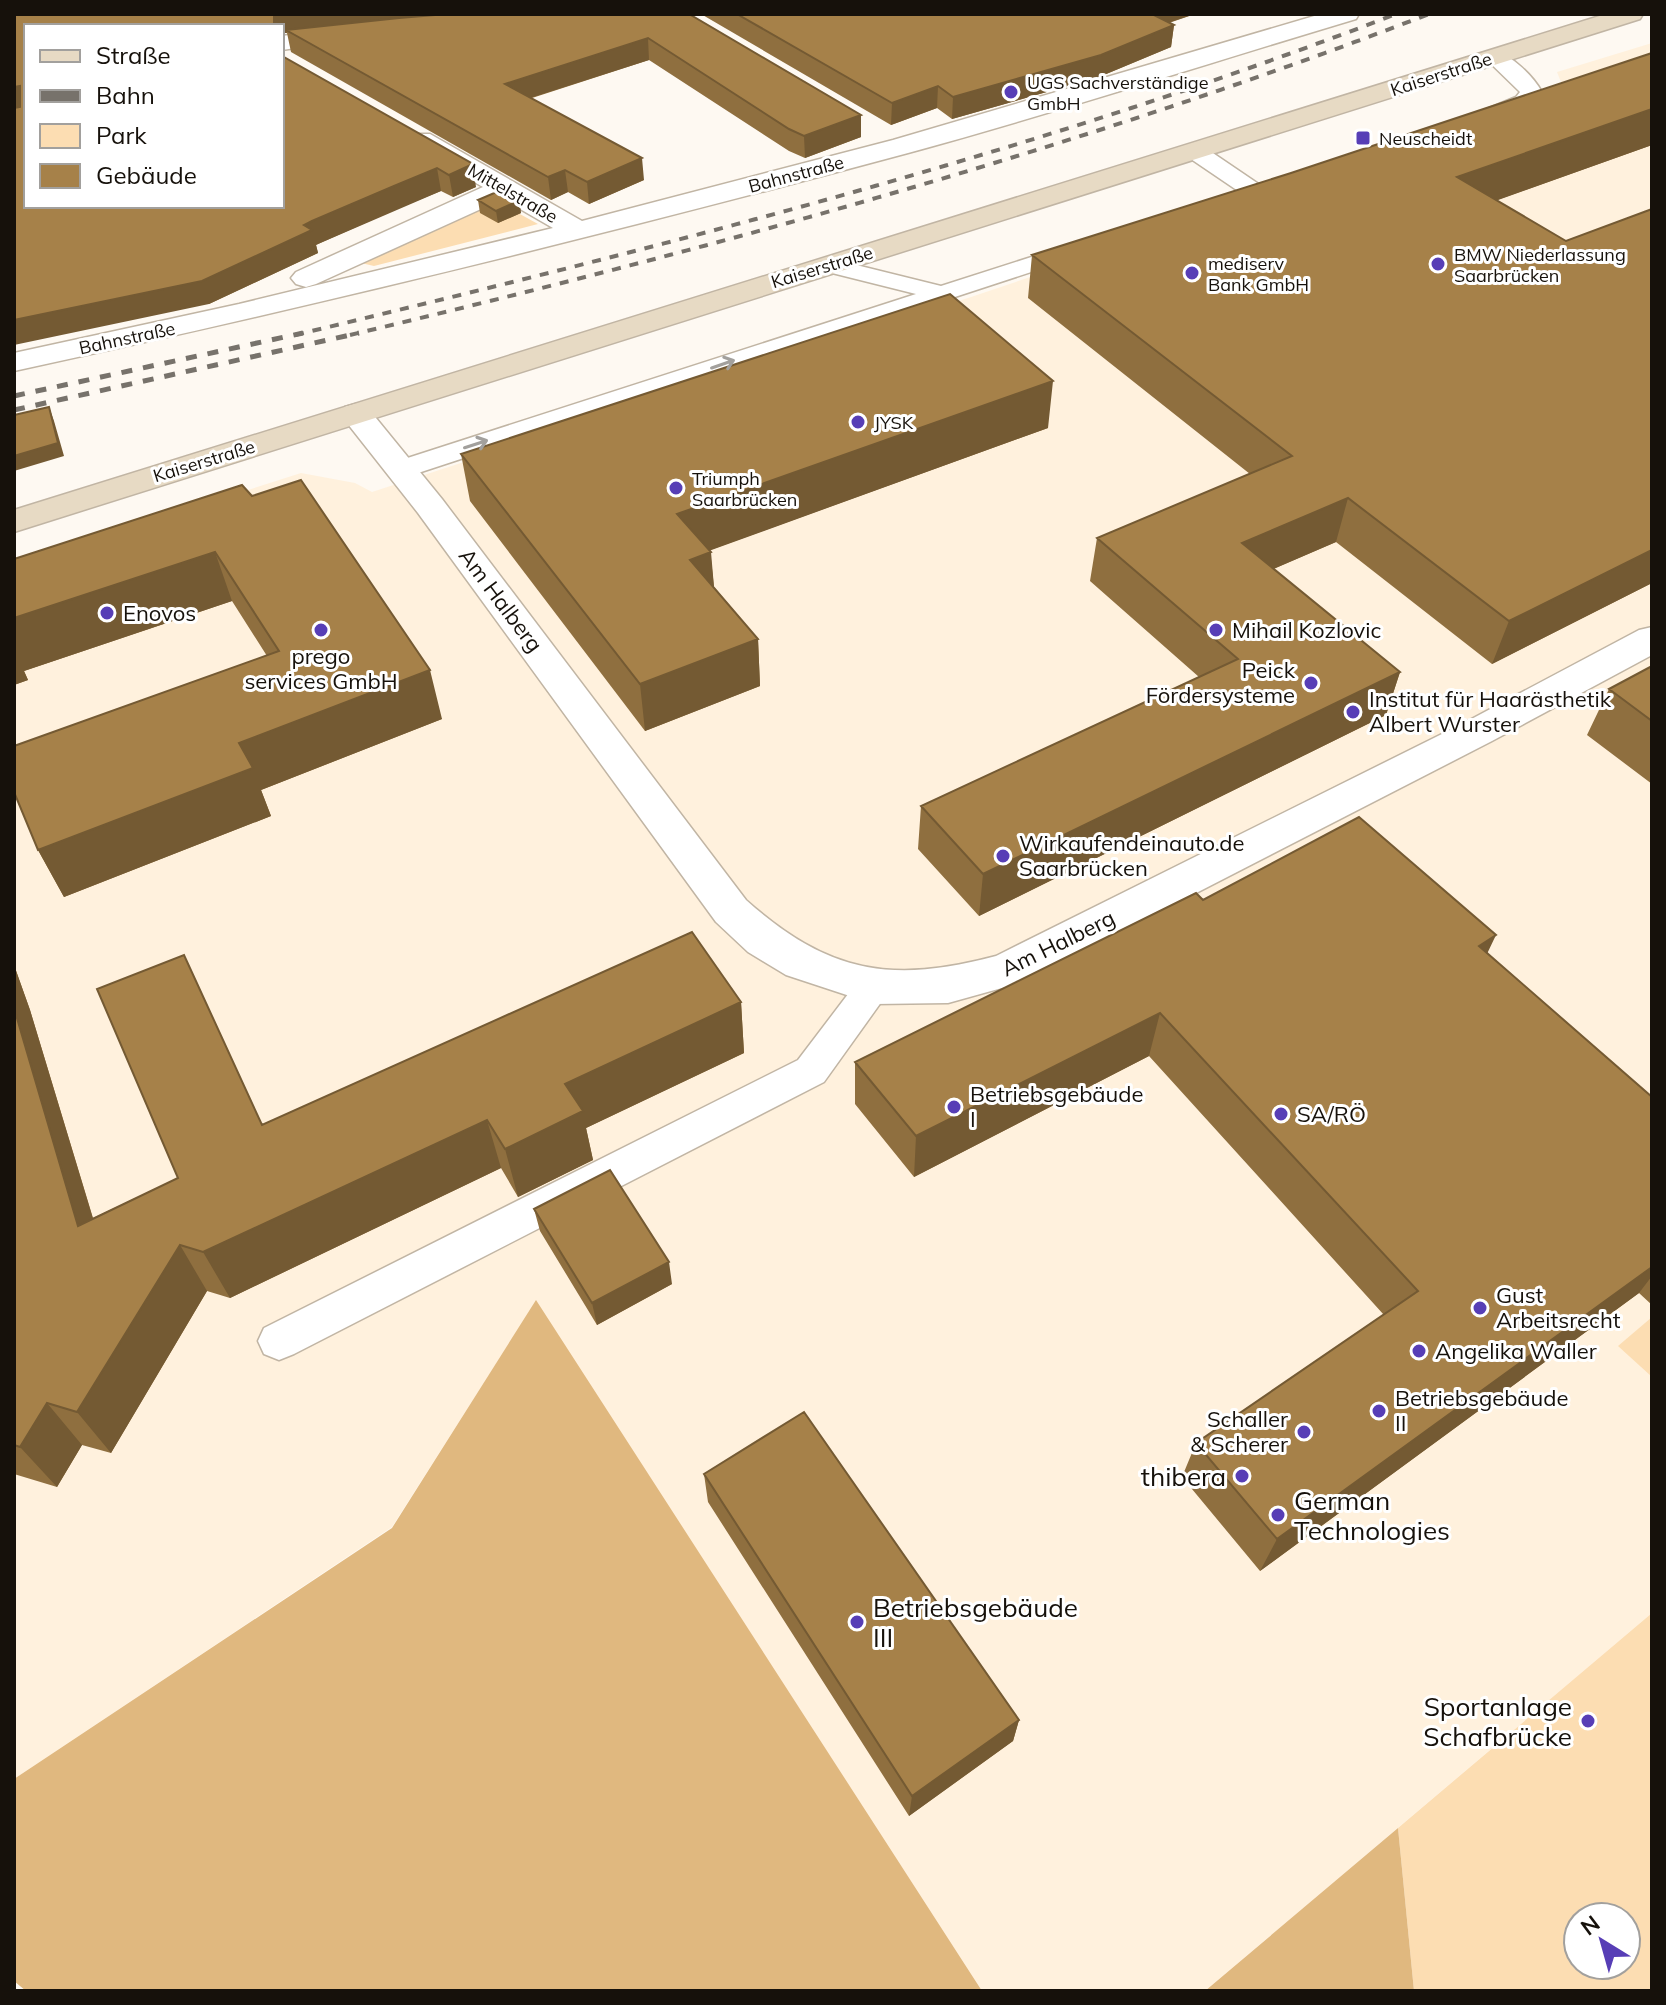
<svg xmlns="http://www.w3.org/2000/svg" width="1666" height="2005" viewBox="0 0 1666 2005" font-family="Mulish,sans-serif">
<style>
.built{fill:#fff1dd}
.green{fill:#fcddb2;fill-rule:evenodd}
.forest{fill:#e0b87f}
.lines{fill:none;stroke-linecap:round;stroke-linejoin:round}
.lane-casing{stroke:#c1b5a4;stroke-width:3}
.street-casing{stroke:#c1b5a4;stroke-width:3}
.secondary-casing{stroke:#c1b5a4;stroke-width:3}
.lane{fill:#fff;fill-rule:evenodd}
.street{fill:#fff;fill-rule:evenodd}
.secondary{fill:#e7dac4;fill-rule:evenodd}
.rail-far1{stroke:#77726b;stroke-width:4;stroke-dasharray:9 9;stroke-linecap:butt}
.rail{stroke:#77726b;stroke-width:5;stroke-dasharray:11 11;stroke-linecap:butt}
.wall{fill:#8f6f3f}
.shaded-wall{fill:#745a33}
.building{fill:#a68149;stroke:#745a33;stroke-width:2}
.oneway{stroke:#a2a09d}
.poi-dot{fill:#573eb6;stroke:#fff;stroke-width:3}
.labels{text-anchor:middle;dominant-baseline:central;stroke-width:6;stroke-linejoin:round;paint-order:stroke}
.far-street-label{font-size:18px;fill:#16110b;stroke:#fff}
.far-poi-label{font-size:18px;fill:#16110b;stroke:#fff;text-anchor:start}
.street-label{font-size:22px;fill:#16110b;stroke:#fff}
.poi-label{font-size:22px;fill:#16110b;stroke:#fff;text-anchor:start}
.near-poi-label{font-size:26px;fill:#16110b;stroke:#fff;text-anchor:end}
</style>
<rect width="100%" height="100%" fill="#fef9f2"/>
<!-- built -->
<path class="built" d="M1652 43V1317L1619 1346 1652 1377V1613L1205 1991H982L536 1301 392 1527 14 1779V565L301 473 355 483 372 492 971 297 1541 105 1563 87 1557 72Z"/>
<!-- green -->
<path class="green" d="M498 202 538 224 374 266 361 263 475 207Z
M1652 1317V1377L1618 1346Z
M1652 1613V1991H1414L1398 1828ZM1578 1917H1626V1965H1578Z"/>
<!-- forest -->
<path class="forest" d="M536 1300 982 1991H26L14 1981V1779L392 1528Z
M1398 1828 1414 1991H1205Z"/>
<g class="lines">
<!-- lane casing -->
<g class="lane-casing">
<path id="lane" d="M1494 51C1512 55 1533 76 1542 92L1532 107 1488 123 1477 117 1480 112 1516 97 1520 92 1484 57Z
M1196 145 1204 147 1263 187 1266 192 1263 197H1247L1188 157 1185 152Z
M1078 242 1086 244 1090 249 1086 254 412 475H392L388 469 392 463 916 294 820 270 816 265 820 260 828 258 941 286Z
M874 973 887 977 892 987 824 1082 294 1354 279 1360 264 1354 258 1341 264 1328 798 1060 861 977Z"/>
</g>
<!-- street casing -->
<g class="street-casing">
<path id="street" d="M1321 14H1359L1356 19C1206 64 1058 112 908 153 612 233 314 306 14 371V353L239 304 553 228 503 199 316 284 306 287 296 284 291 278 296 272 483 187 412 146 408 140 412 134H430L582 221 893 140Z
M348 27 357 29 360 34 357 39 282 50V36Z
M356 404 367 407 442 499 746 900C828 973 891 984 996 956L1464 723 1639 630 1652 627V655L1492 741 1023 982 948 1003 874 1004 786 975 748 952 716 922 418 513 340 414 345 407Z"/>
</g>
<!-- secondary casing -->
<g class="secondary-casing">
<path id="secondary" d="M1606 14H1643L1640 19 14 532V510Z"/>
</g>
<!-- lane -->
<use href="#lane" class="lane"/>
<!-- street -->
<use href="#street" class="street"/>
<!-- secondary -->
<use href="#secondary" class="secondary"/>
<!-- rail-far1 -->
<path class="rail-far1" d="M295 335C666 246 1039 152 1396 14
M350 335C715 248 1079 149 1429 14"/>
<!-- rail -->
<path class="rail" d="M14 396 303 333
M14 410 359 333"/>
</g>
<!-- wall -->
<path class="wall" d="M14 14H689L861 115V137L805 158 789 151 649 60 532 98 644 180 589 204 568 192 551 200 291 52 287 33H282V26H26L282 56 476 187 453 197 441 191 399 208 318 244 316 245 318 253 209 304Z
M701 14H1195L1169 23 1174 25 1171 47 1099 77 952 119 937 108 891 125Z
M1652 53V145L1497 200 1652 583 1492 664 1336 542 1273 569 1400 672 1386 715 979 916 918 849 921 806 1199 677 1090 581 1097 538 1250 474 1028 298 1032 255 1291 173Z
M478 200 521 213 498 223 480 213Z
M1048 428 710 550 714 587 758 639 760 686 645 731 470 501 461 454Z
M242 485 442 719 261 790 271 816 64 897 38 850 267 656 232 601 24 671 28 680 14 685V559Z
M1652 666V784L1587 735 1609 689Z
M1203 900 1487 954 1652 1097V1305L1639 1293 1260 1571 1182 1477 1196 1443 1384 1315 1149 1056 914 1177 855 1104V1062Z
M14 965 30 1010 93 1218 178 1178 262 1125 741 1002 744 1053 586 1128 593 1160 518 1197 501 1168 230 1298 207 1291 111 1453 82 1445 57 1487 14 1474Z
M534 1209 672 1284 597 1325 540 1231Z
M704 1474 1019 1720 1013 1741 909 1816 708 1502Z"/>
<!-- shaded-wall -->
<path class="shaded-wall" d="M274 14H475L286 30 287 33H282V26H274Z
M1150 14H1195L1155 27 1174 25 1171 47 1099 77 952 119 953 97Z
M648 38 649 60 508 105 505 84Z
M20 86 26 103 14 111V87Z
M938 86 937 108 891 125 892 103Z
M1652 109V145L1445 219 1457 177Z
M861 115V137L805 158 804 136Z
M642 158 644 180 589 204 587 182Z
M473 164 476 187 453 197 449 175Z
M437 168 441 191 318 244 316 245 318 253 209 304 14 345V320L394 186Z
M565 170 568 192 551 200 548 177Z
M520 200 521 213 498 223 496 211Z
M1053 381 1048 428 681 561 677 514Z
M49 407 54 421 64 456 14 471V456Z
M1348 498 1336 542 1232 587 1242 543Z
M1652 550V583L1492 664 1509 621Z
M215 552 232 601 24 671 28 680 14 685V618Z
M711 552 715 599 690 560Z
M758 639 760 686 645 731 640 684Z
M430 670 442 719 261 790 271 816 64 897 38 850 239 743Z
M1400 672 1386 715 979 916 983 874Z
M1496 935 1475 979 1479 946Z
M14 965 30 1010 109 1272 78 1226 14 1008Z
M741 1002 744 1053 586 1128 593 1160 518 1197 505 1149 565 1084Z
M1160 1013 1149 1056 914 1177 916 1136Z
M487 1120 501 1168 230 1298 203 1252Z
M180 1245 207 1291 111 1453 77 1412Z
M669 1262 672 1284 597 1325 592 1303Z
M1652 1267V1276L1639 1293 1260 1571 1277 1539Z
M47 1403 82 1445 57 1487 20 1447Z
M1019 1720 1013 1741 909 1816 912 1796Z"/>
<!-- building -->
<path class="building" d="M14 14H274V26H26V206H282V56L473 164 449 175 437 168 394 186 312 221 304 225 312 230 202 281 14 320V108L20 107V86L14 87Z
M447 14H689L861 115 804 136 789 129 648 38 505 84 642 158 587 182 565 170 548 177 286 30 399 18Z
M737 14H1152L1174 25 1101 55 953 97 938 86 892 103Z
M1652 53V109L1457 177 1566 241 1652 209V550L1509 621 1348 498 1242 543 1400 672 983 874 921 806 1238 659 1097 538 1292 456 1032 255 1291 173Z
M501 190 520 200 496 211 478 200Z
M950 294 1053 381 677 514 711 552 690 560 758 639 640 684 461 454Z
M49 407 58 443 14 456V415Z
M301 480 430 670 239 743 253 768 38 850 14 792V746L279 651 215 552 14 618V559L242 485 252 496Z
M1652 666V721L1609 689Z
M1359 817 1496 935 1479 946 1652 1097V1267L1277 1539 1196 1443 1418 1291 1160 1013 916 1136 855 1062 1196 893 1203 900Z
M692 932 741 1002 565 1084 583 1111 505 1149 487 1120 203 1252 180 1245 77 1412 47 1403 20 1447 14 1445V1008L78 1226 178 1178 97 989 184 955 262 1125Z
M610 1170 669 1262 592 1303 534 1209Z
M804 1412 1019 1720 912 1796 704 1474Z"/>
<!-- one-way arrows -->
<defs><path id="oneway-shaft" d="M-6 0H5M1.5-3L5.5 0L1.5 3" fill="none" stroke-width="1.6" stroke-linecap="round" stroke-linejoin="round" transform="scale(2)"/></defs>
<g class="oneway">
<use href="#oneway-shaft" transform="translate(723 364) rotate(-19)"/>
<use href="#oneway-shaft" transform="translate(476 444) rotate(-18)"/>
</g>
<!-- markers -->
<g class="poi-dot">
<circle cx="1011" cy="92" r="8"/>
<rect x="1355" y="130" width="16" height="16" rx="4"/>
<circle cx="1438" cy="264" r="8"/>
<circle cx="1192" cy="273" r="8"/>
<circle cx="858" cy="422" r="8"/>
<circle cx="676" cy="488" r="8"/>
<circle cx="107" cy="613" r="8"/>
<circle cx="321" cy="630" r="8"/>
<circle cx="1216" cy="630" r="8"/>
<circle cx="1311" cy="683" r="8"/>
<circle cx="1353" cy="712" r="8"/>
<circle cx="1003" cy="856" r="8"/>
<circle cx="954" cy="1107" r="8"/>
<circle cx="1281" cy="1114" r="8"/>
<circle cx="1480" cy="1308" r="8"/>
<circle cx="1419" cy="1351" r="8"/>
<circle cx="1379" cy="1411" r="8"/>
<circle cx="1304" cy="1432" r="8"/>
<circle cx="1242" cy="1476" r="8"/>
<circle cx="1278" cy="1515" r="8"/>
<circle cx="857" cy="1622" r="8"/>
<circle cx="1588" cy="1721" r="8"/>
</g>
<g class="labels">
<!-- far-street labels -->
<g class="far-street-label">
<text transform="translate(1441 74) rotate(-18)">Kaiserstraße</text>
<text transform="translate(796 174) rotate(-15)">Bahnstraße</text>
<text transform="translate(513 193) rotate(30)">Mittelstraße</text>
<text transform="translate(822 267) rotate(-17)">Kaiserstraße</text>
<text transform="translate(127 338) rotate(-12)">Bahnstraße</text>
<text transform="translate(204 461) rotate(-17)">Kaiserstraße</text>
</g>
<!-- far-poi labels -->
<g class="far-poi-label">
<text x="1027" y="82">UGS Sachverständige<tspan x="1027" dy="21">GmbH</tspan></text>
<text x="1379" y="138">Neuscheidt</text>
<text x="1454" y="254">BMW Niederlassung<tspan x="1454" dy="21">Saarbrücken</tspan></text>
<text x="1208" y="263">mediserv<tspan x="1208" dy="21">Bank GmbH</tspan></text>
<text x="874" y="422">JYSK</text>
<text x="692" y="478">Triumph<tspan x="692" dy="21">Saarbrücken</tspan></text>
</g>
<!-- street labels -->
<g class="street-label">
<text transform="translate(501 600) rotate(53)">Am Halberg</text>
<text transform="translate(1058 943) rotate(-26)">Am Halberg</text>
</g>
<!-- poi labels -->
<g class="poi-label">
<text x="123" y="613">Enovos</text>
<text x="1232" y="630">Mihail Kozlovic</text>
<text x="321" y="656" text-anchor="middle">prego<tspan x="321" dy="25">services GmbH</tspan></text>
<text x="1295" y="670" text-anchor="end">Peick<tspan x="1295" dy="25">Fördersysteme</tspan></text>
<text x="1369" y="699">Institut für Haarästhetik<tspan x="1369" dy="25">Albert Wurster</tspan></text>
<text x="1019" y="843">Wirkaufendeinauto.de<tspan x="1019" dy="25">Saarbrücken</tspan></text>
<text x="970" y="1094">Betriebsgebäude<tspan x="970" dy="25">I</tspan></text>
<text x="1297" y="1114">SA/RÖ</text>
<text x="1496" y="1295">Gust<tspan x="1496" dy="25">Arbeitsrecht</tspan></text>
<text x="1435" y="1351">Angelika Waller</text>
<text x="1395" y="1398">Betriebsgebäude<tspan x="1395" dy="25">II</tspan></text>
<text x="1288" y="1419" text-anchor="end">Schaller<tspan x="1288" dy="25">&amp; Scherer</tspan></text>
</g>
<!-- near-poi labels -->
<g class="near-poi-label">
<text x="1226" y="1476">thibera</text>
<text x="1294" y="1500" text-anchor="start">German<tspan x="1294" dy="30">Technologies</tspan></text>
<text x="873" y="1607" text-anchor="start">Betriebsgebäude<tspan x="873" dy="30">III</tspan></text>
<text x="1572" y="1706">Sportanlage<tspan x="1572" dy="30">Schafbrücke</tspan></text>
</g>
</g>
<!-- border -->
<rect width="1666" height="2005" fill="none" stroke="#16110b" stroke-width="32"/>
<!-- legend -->
<rect x="24" y="24" width="260" height="184" fill="#ffffff" stroke="#a2a09d" stroke-width="2"/>
<rect x="40" y="50" width="40" height="12" fill="#e7dac4" stroke="#a2a09d" stroke-width="2"/>
<text x="96" y="64" font-size="24" fill="#16110b">Straße</text>
<rect x="40" y="90" width="40" height="12" fill="#77726b" stroke="#a2a09d" stroke-width="2"/>
<text x="96" y="104" font-size="24" fill="#16110b">Bahn</text>
<rect x="40" y="124" width="40" height="24" fill="#fcddb2" stroke="#a2a09d" stroke-width="2"/>
<text x="96" y="144" font-size="24" fill="#16110b">Park</text>
<rect x="40" y="164" width="40" height="24" fill="#a68149" stroke="#a2a09d" stroke-width="2"/>
<text x="96" y="184" font-size="24" fill="#16110b">Gebäude</text>
<!-- north arrow -->
<g transform="translate(1602 1941) rotate(323)"><circle r="38" fill="#ffffff" stroke="#a2a09d" stroke-width="2"/>
<path d="M0-6L14 30L0 20L-14 30Z" fill="#573eb6"/>
<text y="-12" font-size="22" font-weight="bold" text-anchor="middle" fill="#16110b">N</text>
</g>
</svg>
